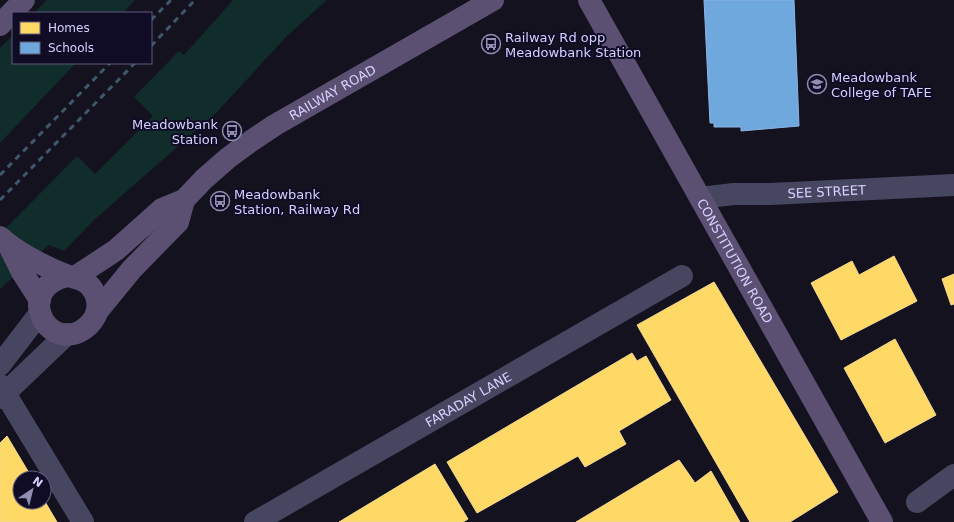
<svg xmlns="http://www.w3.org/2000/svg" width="954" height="522" viewBox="0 0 954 522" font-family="'DejaVu Sans',sans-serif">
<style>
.green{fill:#102c2b}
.homes{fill:#ffd966;stroke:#f2d794}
.schools{fill:#6fa8dc;stroke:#8db4e6}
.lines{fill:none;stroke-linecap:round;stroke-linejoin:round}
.minor{stroke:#464661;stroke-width:22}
.major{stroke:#5b5072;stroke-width:22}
.rail{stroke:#3f576a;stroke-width:3;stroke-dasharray:6 5;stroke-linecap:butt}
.labels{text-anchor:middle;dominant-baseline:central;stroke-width:4;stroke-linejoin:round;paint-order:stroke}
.poi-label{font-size:13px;fill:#d4d1ff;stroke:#100c25;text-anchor:start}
.street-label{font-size:13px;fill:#d4d1ff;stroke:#100c25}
</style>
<rect width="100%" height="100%" fill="#14121f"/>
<!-- green -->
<path class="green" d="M47 0H135L123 13H34Z
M233 0H327L287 36 217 112 93 221 64 251 49 245 0 289V234L77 156 95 174 153 116 134 97 179 51 184 55Z
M13 35V63H76L0 143V48Z"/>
<!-- homes -->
<path class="homes" d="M894 256 917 301 841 340 811 283 852 261 859 275Z
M954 274V304L951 305 942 279Z
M714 282 838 492 790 522H750L637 325Z
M895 339 936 415 885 443 844 368Z
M632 353 637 361 646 356 671 400 619 431 626 444 585 467 578 456 477 513 447 462Z
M7 436 32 478H20V502H44V500L57 522H0V443Z
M679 460 695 483 711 471 740 522H576Z
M435 464 468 519 463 522H339Z"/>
<!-- schools -->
<path class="schools" d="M704 0H794L799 126 741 131V127H714V123H710Z"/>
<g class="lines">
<!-- minor -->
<g class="minor">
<path id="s1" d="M700 198 734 194H771L954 185"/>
<path d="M0 365 40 313"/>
<path d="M0 385 83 522"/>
<path d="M0 398 67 334"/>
<path d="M917 502 954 475"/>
<path id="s2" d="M255 522 682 276"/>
</g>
<!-- major -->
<g class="major">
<path id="s3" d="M589 0 882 522"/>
<path d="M0 25 24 0"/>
<path d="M0 237C16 252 45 267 66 275 75 279 83 278 90 286 97 294 99 305 96 315 92 323 87 328 79 332 44 348 16 288 67 276"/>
<path d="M9 246 22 272 40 300"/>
<path id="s4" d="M75 277 116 250 162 209 184 200 204 179 228 158 251 141 275 125 493 0"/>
<path d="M96 313 132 269 178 222 184 200"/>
</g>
<!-- rail -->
<path class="rail" d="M151 20 171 0
M151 46 195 0
M0 175 110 63
M0 200 135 63"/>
</g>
<!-- icons -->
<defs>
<g id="bus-ring" transform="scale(1)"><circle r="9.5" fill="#100c25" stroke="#918eb1" stroke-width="1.5"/><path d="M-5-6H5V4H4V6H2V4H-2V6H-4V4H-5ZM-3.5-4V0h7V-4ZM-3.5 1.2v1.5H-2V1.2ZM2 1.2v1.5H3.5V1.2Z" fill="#918eb1"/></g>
<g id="university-ring" transform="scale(1)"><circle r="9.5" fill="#100c25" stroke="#918eb1" stroke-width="1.5"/><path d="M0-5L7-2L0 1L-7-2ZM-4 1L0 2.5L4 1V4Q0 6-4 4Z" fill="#918eb1"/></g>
</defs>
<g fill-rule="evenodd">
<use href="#bus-ring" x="491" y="44"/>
<use href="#university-ring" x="817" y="84"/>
<use href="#bus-ring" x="232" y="131"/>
<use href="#bus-ring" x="220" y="201"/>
</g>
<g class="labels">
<!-- poi labels -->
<g class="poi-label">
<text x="505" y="37">Railway Rd opp<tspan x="505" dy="15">Meadowbank Station</tspan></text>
<text x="831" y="77">Meadowbank<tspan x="831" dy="15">College of TAFE</tspan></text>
<text x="218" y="124" text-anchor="end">Meadowbank<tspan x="218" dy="15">Station</tspan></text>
<text x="234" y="194">Meadowbank<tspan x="234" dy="15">Station, Railway Rd</tspan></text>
</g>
<!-- street labels -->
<g class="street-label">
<text stroke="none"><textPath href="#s4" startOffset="319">RAILWAY ROAD</textPath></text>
<text stroke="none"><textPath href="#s1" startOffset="127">SEE STREET</textPath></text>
<text stroke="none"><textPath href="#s3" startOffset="299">CONSTITUTION ROAD</textPath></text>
<text stroke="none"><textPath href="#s2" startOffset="246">FARADAY LANE</textPath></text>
</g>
</g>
<!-- legend -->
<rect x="12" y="12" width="140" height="52" fill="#100c25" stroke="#5e5b7c"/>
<rect x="20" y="22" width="20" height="12" fill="#ffd966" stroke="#5e5b7c"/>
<text x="48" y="32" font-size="12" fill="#d4d1ff">Homes</text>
<rect x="20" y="42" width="20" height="12" fill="#6fa8dc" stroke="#5e5b7c"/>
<text x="48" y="52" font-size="12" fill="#d4d1ff">Schools</text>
<!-- north arrow -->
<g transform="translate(32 490) rotate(35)"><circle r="19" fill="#100c25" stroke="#5e5b7c"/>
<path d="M0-3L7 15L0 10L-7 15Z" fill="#918eb1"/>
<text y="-6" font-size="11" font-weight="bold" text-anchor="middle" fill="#d4d1ff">N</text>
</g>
</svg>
